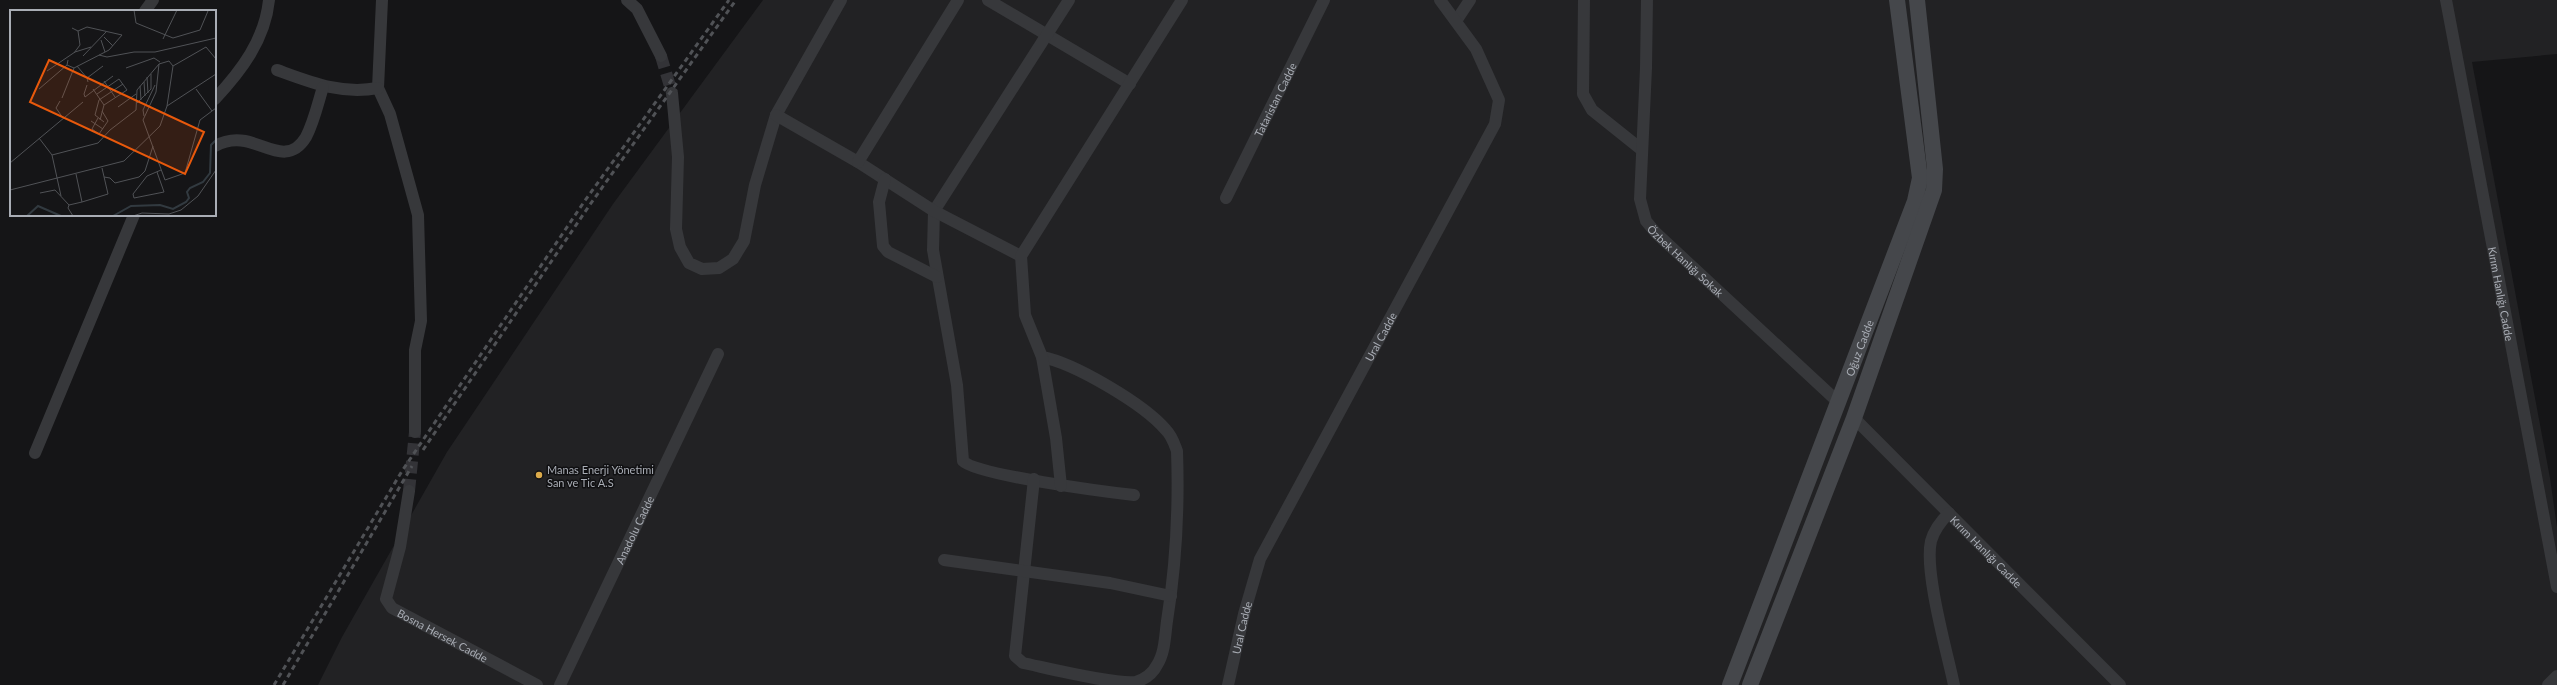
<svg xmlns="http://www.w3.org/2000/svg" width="2557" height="685" viewBox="0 0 2557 685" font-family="Lato,sans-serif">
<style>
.built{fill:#222224}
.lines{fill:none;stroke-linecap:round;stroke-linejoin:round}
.street-tunnel{stroke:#333337;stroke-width:12;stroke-dasharray:12 6;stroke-linecap:butt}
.street{stroke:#37383b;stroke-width:12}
.secondary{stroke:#45474b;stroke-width:16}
.rail{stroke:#505256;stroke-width:3;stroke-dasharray:5 4;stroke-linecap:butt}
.poi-dot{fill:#dbaa4a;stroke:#101012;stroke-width:1.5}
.labels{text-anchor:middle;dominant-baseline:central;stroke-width:3;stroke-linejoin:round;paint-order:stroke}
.street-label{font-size:11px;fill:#a9adb5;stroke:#101012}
.poi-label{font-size:11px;fill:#a9adb5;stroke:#101012;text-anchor:start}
.inset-river{fill:none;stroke:#323a40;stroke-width:2}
.inset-road{fill:none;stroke:#505256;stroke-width:1}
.view{fill:#e8590c;fill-opacity:0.15;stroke:#e8590c;stroke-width:2}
.inset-edge{fill:none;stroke:#a9adb5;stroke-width:2}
</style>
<rect width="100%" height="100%" fill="#151517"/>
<!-- built -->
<path class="built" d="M763 0H2557V54L2472 62 2550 478 2557 527V685H318L342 637 447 452 613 204Z"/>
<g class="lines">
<!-- street-tunnel -->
<path class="street-tunnel" d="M661 56 672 93
M409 491 415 432"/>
<!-- street -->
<g class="street">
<path d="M382 0 378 88 390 114 418 215 421 321 415 350V432"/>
<path d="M627 0 637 9 661 56"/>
<path d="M988 0 1130 84"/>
<path d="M1069 0 934 211 933 250 957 385 963 461C976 475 1107 492 1134 495"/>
<path d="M1584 0 1583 94 1592 110 1642 150"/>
<path id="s1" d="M1647 0 1646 68 1640 199 1646 221 1656 233 1837 401"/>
<path id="s2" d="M2446 0 2557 587"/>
<path d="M145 11 153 0"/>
<path d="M1456 21 1470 0"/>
<path d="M277 70C310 82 341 95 378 88"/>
<path d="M672 93 678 157 676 229 680 247 689 263 702 269 719 268 733 259 744 241 755 185 776 115 841 0"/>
<path d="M215 99C241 71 265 40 269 0"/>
<path d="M776 115 858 162 934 211 1021 256"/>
<path d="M215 146C224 141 235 139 245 141 267 145 289 165 306 137 314 122 318 103 323 87"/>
<path d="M858 162 958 0"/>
<path d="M885 179 879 202 883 246 888 252 937 277"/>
<path id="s3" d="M1226 198 1324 0"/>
<path id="s4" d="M1854 418 2120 685"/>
<path d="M35 453 134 215"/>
<path d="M1034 479 1015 656 1023 663C1047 668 1116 685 1136 682 1145 679 1153 673 1157 665 1165 653 1165 635 1167 621 1176 565 1179 508 1177 451 1174 443 1172 436 1166 430 1144 404 1074 363 1042 357"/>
<path d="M1061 486 1056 438 1042 357 1025 315 1021 256 1182 0"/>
<path id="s5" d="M409 491 400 547 386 599 392 608 537 685"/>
<path d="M1949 513C1941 521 1934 530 1931 541 1924 571 1947 652 1954 685"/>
<path d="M944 560 1110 583 1171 596"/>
<path id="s6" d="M560 685 718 354"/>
<path id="s7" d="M1228 685 1244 614 1260 559 1495 124 1499 100 1476 49 1440 0"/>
<path d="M2548 685 2557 676"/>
</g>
<!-- secondary -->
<g class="secondary">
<path id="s8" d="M1730 685 1915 201 1920 178 1897 0"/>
<path d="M1750 685 1854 418 1934 190 1935 169 1917 0"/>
</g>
<!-- rail -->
<path class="rail" d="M423 450 589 206 736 0
M274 685 402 471 584 202 729 0
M283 685 412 466"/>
</g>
<!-- markers -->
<circle class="poi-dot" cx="539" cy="475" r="4"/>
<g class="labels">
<!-- street labels -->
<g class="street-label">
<text stroke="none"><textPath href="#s3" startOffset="110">Tataristan Cadde</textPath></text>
<text stroke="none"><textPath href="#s1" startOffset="278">Özbek Hanlığı Sokak</textPath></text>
<text stroke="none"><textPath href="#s2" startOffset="299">Kırım Hanlığı Cadde</textPath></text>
<text stroke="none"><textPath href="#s7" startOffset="383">Ural Cadde</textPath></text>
<text stroke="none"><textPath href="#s8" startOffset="361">Oğuz Cadde</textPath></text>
<text stroke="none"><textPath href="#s6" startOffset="172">Anadolu Cadde</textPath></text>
<text stroke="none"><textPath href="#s4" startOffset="188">Kırım Hanlığı Cadde</textPath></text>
<text stroke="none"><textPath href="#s7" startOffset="59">Ural Cadde</textPath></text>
<text stroke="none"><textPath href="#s5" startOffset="179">Bosna Hersek Cadde</textPath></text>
</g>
<!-- poi labels -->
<g class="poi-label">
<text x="547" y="469">Manas Enerji Yönetimi<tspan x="547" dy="13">San ve Tic A.S</tspan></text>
</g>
</g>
<!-- overview -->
<g transform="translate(10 10)">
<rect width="206" height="206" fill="#151517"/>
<path class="inset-river" d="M17 206 28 196 51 206M103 206 121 196 150 195 163 199 176 192 179 188 177 182 180 178 193 172 200 163 201 135 206 130"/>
<path class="inset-road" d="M124 0 126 13 163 28 190 20 198 1 195 0M94 27 103 36M153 29 167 0M91 30 95 42M64 43 70 35 68 21M89 45 97 47 124 42H145L206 28M73 46 96 22M58 50 57 55 64 58M149 54 146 82 133 110 155 170 175 163 190 110 206 98M67 56 77 68 78 72M116 58 144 48 150 52M37 61 65 42 81 37M137 67 138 83M77 68 93 56M94 71 105 87M134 72 135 86M77 75 74 84 75 87 103 66M130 76 131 90M29 79 57 55M83 79 94 95M186 79 202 101M87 84 109 69 117 80 94 95 90 110M52 88 64 58 99 40 112 25 77 17 68 21 62 18M50 91 46 98 53 108M127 93 141 79V64M157 96 163 56 196 37 206 49M108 97 126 84M134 106 133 100 145 75M88 108 82 119 89 124 98 111 92 101M81 111 93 119M94 112 85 105 89 90 113 74M29 128 42 145 51 186M42 145 88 133 100 120 126 100 127 80 149 54 159 51 163 56M0 153 73 92M147 162 154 182 124 188 123 184 137 166 151 160M66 164 72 192 98 184 92 158M94 167 100 168 105 173 129 167 135 161 143 136M0 180 114 151 150 116 157 96 206 64M30 183 45 180 59 195 72 192M59 195 58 198 63 206M123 206 132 203 159 204 171 200 188 186 206 160"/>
<path class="view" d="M39 50 194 122 175 164 20 92Z"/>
<rect width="206" height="206" class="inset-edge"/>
</g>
</svg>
